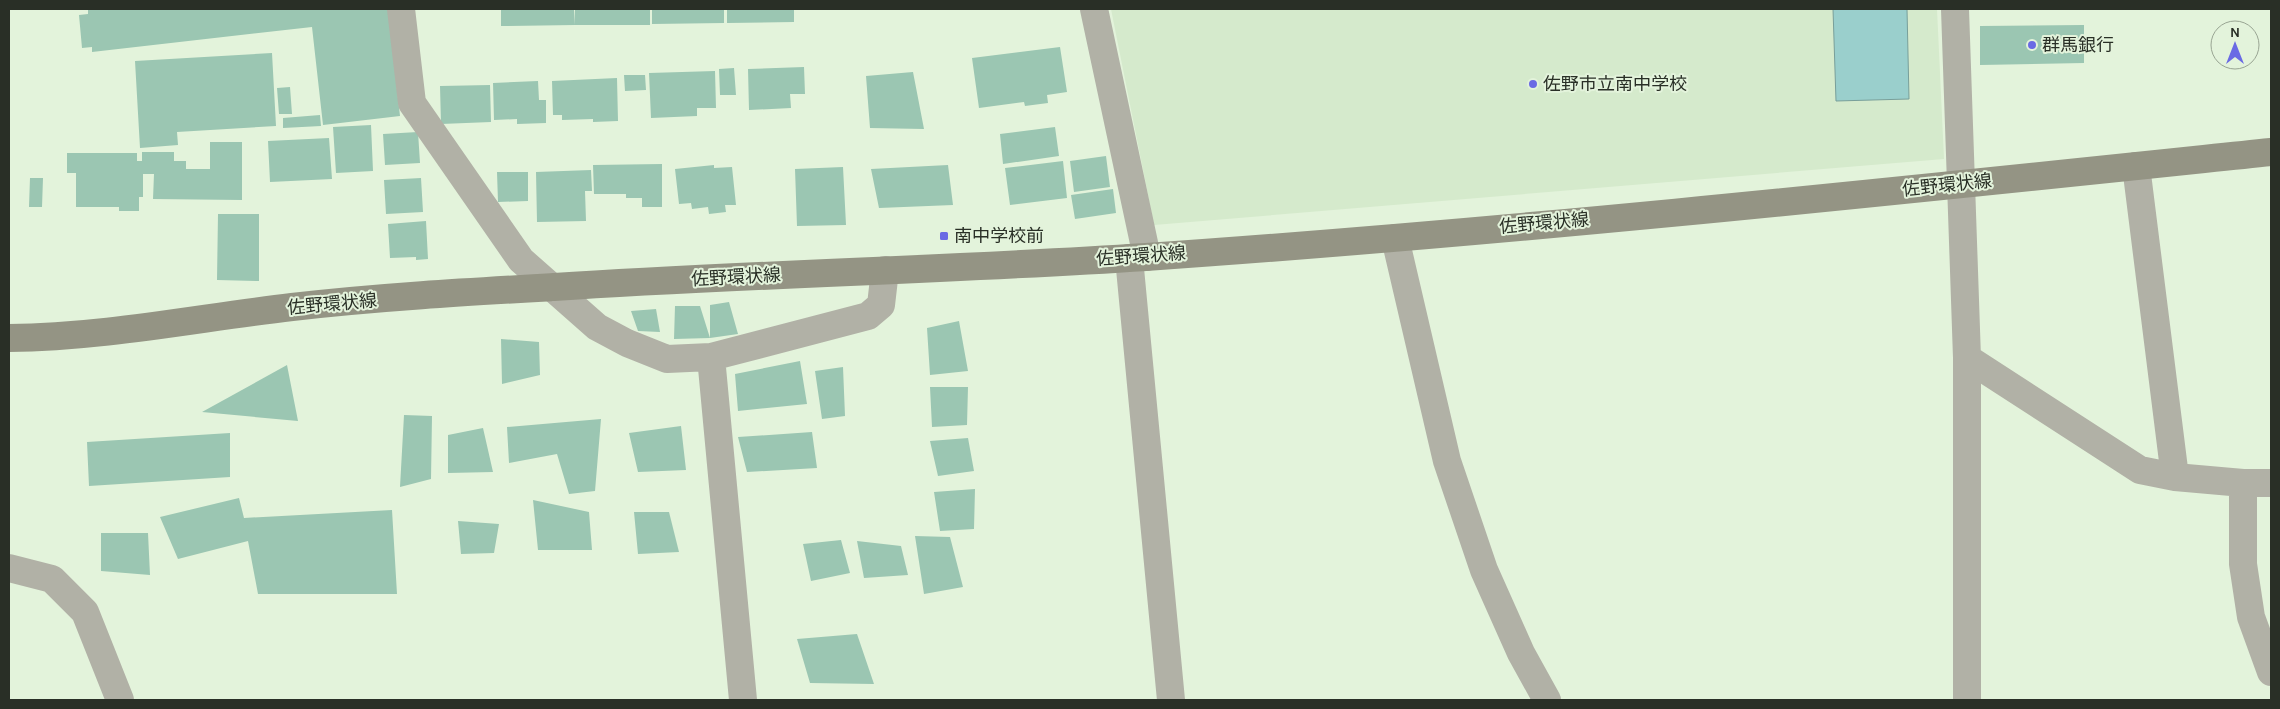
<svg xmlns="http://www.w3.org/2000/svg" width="2280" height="709" viewBox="0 0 2280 709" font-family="Karla,'Noto Sans JP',sans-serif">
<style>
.built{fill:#d5eacc}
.water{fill:#9acfcc;stroke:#789f9a}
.building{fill:#9bc6b2}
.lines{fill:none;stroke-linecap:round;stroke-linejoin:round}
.minor{stroke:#b1b1a6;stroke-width:28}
.tertiary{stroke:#b1b1a6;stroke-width:28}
.secondary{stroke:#949484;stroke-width:28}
.poi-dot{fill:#6a6ae4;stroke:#e3f3db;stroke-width:2}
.labels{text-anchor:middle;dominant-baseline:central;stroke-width:4;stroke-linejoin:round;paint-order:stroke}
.poi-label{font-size:18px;fill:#292f26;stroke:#e3f3db;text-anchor:start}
.street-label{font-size:18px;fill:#292f26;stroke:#e3f3db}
</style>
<rect width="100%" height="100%" fill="#e3f3db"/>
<!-- built -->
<path class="built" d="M1111 9H1937L1944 159 1154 225Z"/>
<!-- water -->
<path class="water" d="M1833 9H1907L1909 99 1836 101Z"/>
<!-- building -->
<path class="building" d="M88 9H388L400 116 323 125 312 27 92 52V47L82 48 79 15 88 14Z
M501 9H574L575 25 501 26Z
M575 9H650V25H575Z
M652 9H724V23L652 24Z
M727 9H794V22L727 23Z
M2084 25V63L1980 65V26Z
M1060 47 1067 92 1047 95 1048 103 1025 106 1024 102 979 108 972 58Z
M272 53 276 126 177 132 178 145 140 148 135 61Z
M804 67 805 94H790L791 108 749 110 748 69Z
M734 68 736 95H720L719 69Z
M715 71 716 108H697V116L651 118 649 73Z
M913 72 924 129 870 128 866 76Z
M624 75H645L646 90 625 91Z
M617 78 618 121 593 122V119L562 120V115H553L552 81Z
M538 81 539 100H546V123L517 124V119L494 120 493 83Z
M490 85 491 122 441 124 440 86Z
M290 87 292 114H279L277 88Z
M320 115 321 126 283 128V118Z
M371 125 373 171 336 173 333 127Z
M1055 127 1059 156 1003 164 1000 134Z
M418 132 420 163 385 165 383 134Z
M329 138 332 179 270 182 268 141Z
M210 142H242V200L153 199 154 174H143V197H139V211H119V207H76V173H67V153H137V161H142V152H174V161H186V169H210Z
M1106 156 1110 187 1074 192 1070 161Z
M1063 161 1067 198 1010 205 1005 168Z
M662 164V207H642V198H626V194H594L593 165Z
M714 165V168L732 167 736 205H725L726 212 709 214 708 207 692 209 691 203 679 204 675 169Z
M948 165 953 205 879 208 871 169Z
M843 167 846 225 797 226 795 169Z
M591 170 592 191H585L586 221 537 222 536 172Z
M497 172H528V201L498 202Z
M30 178H43L42 207H29Z
M421 178 423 212 386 214 384 180Z
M1113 189 1116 213 1075 219 1071 195Z
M218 214H259V281L217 280Z
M426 221 428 259 416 260V257L390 258 388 224Z
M729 302 738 334 710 338V305Z
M675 306H700L710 338 674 339Z
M656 309 660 332 638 331 631 311Z
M959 321 968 371 930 375 927 328Z
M501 339 539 342 540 375 502 384Z
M800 361 807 404 738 411 735 374Z
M287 365 298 421 202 412Z
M843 367 845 416 822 419 815 371Z
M930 387H968L967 425 932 427Z
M404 415 432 416 431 479 400 487Z
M601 419 595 491 569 494 557 454 509 463 507 427Z
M681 426 686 470 638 472 629 433Z
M483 428 493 472 448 473V435Z
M812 432 817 468 747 472 738 437Z
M230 433V477L89 486 87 442Z
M968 438 974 471 938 476 930 441Z
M975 489 974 529 940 531 934 492Z
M239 498 244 518 392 510 397 594H258L248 541 178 559 160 517Z
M533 500 589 512 592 550H538Z
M634 512H669L679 552 638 554Z
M458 521 499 524 494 553 461 554Z
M101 533H148L150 575 101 571Z
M915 536 950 537 963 587 924 594Z
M841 540 850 573 811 581 803 544Z
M857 541 901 546 908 575 864 578Z
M857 634 874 684 810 683 797 639Z"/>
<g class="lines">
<!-- minor -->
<path class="minor" d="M401 9 412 103 521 260 597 327 627 343 667 359 711 357 743 700
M1094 9 1147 257
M1955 9 1967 358V700
M2136 166 2175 477
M1395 238 1447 461 1484 570 1521 653 1547 700
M1129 258 1171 700
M711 357 868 316 881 305 885 270
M1967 358 2140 470 2175 477 2243 483V564L2251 617 2271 672
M2243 483H2271"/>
<!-- tertiary -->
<path class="tertiary" d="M9 568 52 579 85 612 120 700"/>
<!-- secondary -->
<path class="secondary" d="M9 338C104 337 198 318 292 307 379 297 467 292 554 287 751 274 949 270 1146 257 1522 231 1897 191 2271 152"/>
</g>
<!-- markers -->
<g class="poi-dot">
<circle cx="2032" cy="45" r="5"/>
<circle cx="1533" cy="84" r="5"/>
<rect x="939" y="231" width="10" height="10" rx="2.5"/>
</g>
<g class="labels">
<!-- poi labels -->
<g class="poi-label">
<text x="2042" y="45">群馬銀行</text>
<text x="1543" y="84">佐野市立南中学校</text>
<text x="954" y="236">南中学校前</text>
</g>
<!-- street labels -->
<g class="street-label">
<text transform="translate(1947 185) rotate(-6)">佐野環状線</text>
<text transform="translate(1544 223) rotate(-5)">佐野環状線</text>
<text transform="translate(1141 256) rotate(-4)">佐野環状線</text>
<text transform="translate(736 277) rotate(-3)">佐野環状線</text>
<text transform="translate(332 304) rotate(-5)">佐野環状線</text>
</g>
</g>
<!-- border -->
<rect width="2280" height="709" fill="none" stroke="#292f26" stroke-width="20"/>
<!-- north arrow -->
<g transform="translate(2235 45)"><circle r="24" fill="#e3f3db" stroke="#99a593"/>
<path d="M0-4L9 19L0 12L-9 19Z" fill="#6a6ae4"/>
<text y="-8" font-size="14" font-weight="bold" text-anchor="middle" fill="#292f26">N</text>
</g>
</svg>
